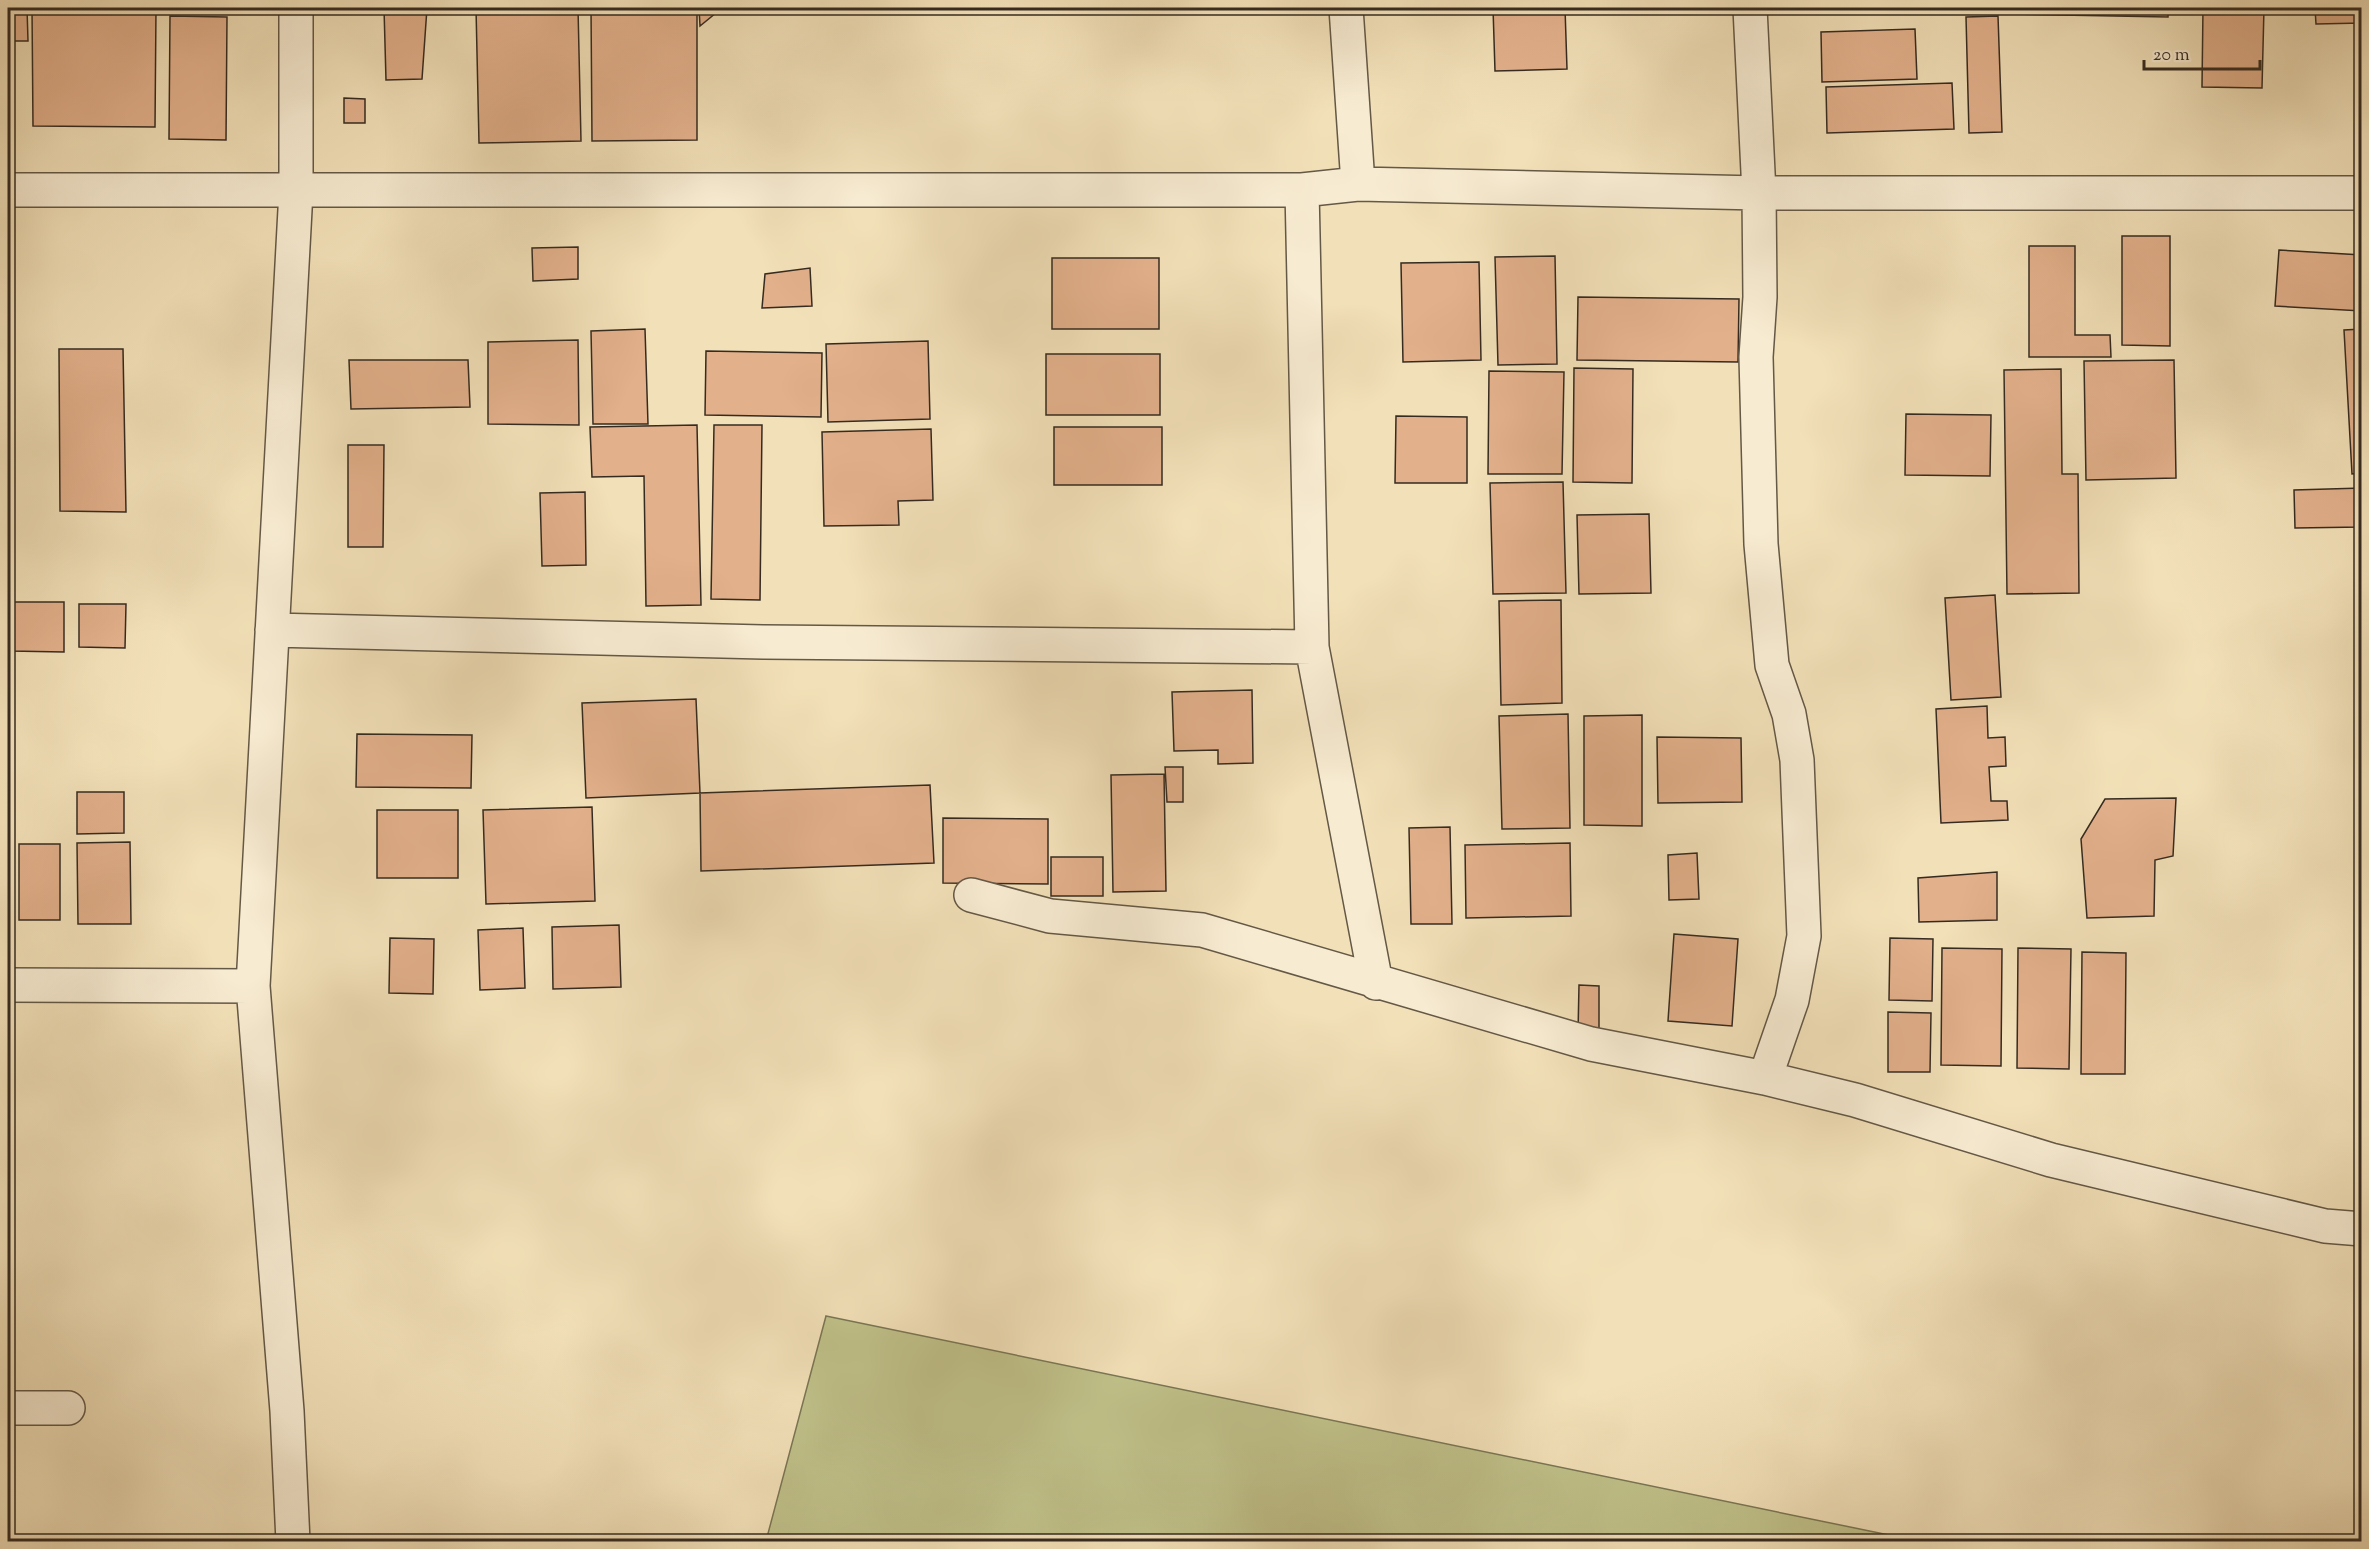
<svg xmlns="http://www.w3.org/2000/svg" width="2369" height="1549" viewBox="0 0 2369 1549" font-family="'Sorts Mill Goudy',serif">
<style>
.green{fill:#c0c18a;stroke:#7a7655;stroke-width:1.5}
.building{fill:#e2b08b;stroke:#352b20;stroke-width:1.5}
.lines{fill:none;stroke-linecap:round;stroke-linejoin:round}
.minor-casing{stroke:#645846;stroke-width:36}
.minor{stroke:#f7ebd1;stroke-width:33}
</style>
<rect width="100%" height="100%" fill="#f2e0b8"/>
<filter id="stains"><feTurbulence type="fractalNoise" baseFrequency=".00333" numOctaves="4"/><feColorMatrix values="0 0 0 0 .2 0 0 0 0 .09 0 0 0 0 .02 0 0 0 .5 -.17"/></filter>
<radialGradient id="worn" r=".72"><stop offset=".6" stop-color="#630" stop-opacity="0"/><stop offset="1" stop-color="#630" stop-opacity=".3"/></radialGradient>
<!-- green -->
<path class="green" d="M826 1316 1918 1541H766Z"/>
<!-- building -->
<path class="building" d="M8 8H27L28 41H8Z
M32 8H156L155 127 33 126Z
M384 8H427L422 79 386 80Z
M476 8H578L581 141 479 143Z
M591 8H697V140L592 141Z
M699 8H722L700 26Z
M1493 8H1565L1567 69 1495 71Z
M2012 8H2168V17L2012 14Z
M2203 8H2264L2262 88 2202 87Z
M2315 8H2362V23L2316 24Z
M170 16 227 17 226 140 169 139Z
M1998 16 2002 132 1969 133 1966 17Z
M1915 29 1917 79 1822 82 1821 32Z
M1952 83 1954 129 1827 133 1826 87Z
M344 98 365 99V123H344Z
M2122 236H2170V346L2122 345Z
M2029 246H2075V335H2110L2111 357H2029Z
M578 247V279L533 281 532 248Z
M2279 250 2362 255V311L2275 306Z
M1555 256 1557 364 1498 365 1495 257Z
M1052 258H1159V329H1052Z
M1479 262 1481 360 1403 362 1401 263Z
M810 268 812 306 762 308 765 274Z
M1578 297 1739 299 1738 362 1577 360Z
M645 329 648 424H593L591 331Z
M2362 329V473L2352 474 2344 330Z
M578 340 579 425 488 424V342Z
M928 341 930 419 828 422 826 344Z
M59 349H123L126 512 60 511Z
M706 351 822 353 821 417 705 415Z
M1046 354H1160V415H1046Z
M349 360H468L470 407 351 409Z
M2174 360 2176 478 2086 480 2084 361Z
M1574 368 1633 369 1632 483 1573 482Z
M2061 369 2062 474H2078L2079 593 2007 594 2004 370Z
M1489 371 1564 372 1562 474H1488Z
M1906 414 1991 415 1990 476 1905 475Z
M1396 416 1467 417V483H1395Z
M697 425 701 605 646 606 644 476 592 477 590 427Z
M714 425H762L760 600 711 599Z
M1054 427H1162V485H1054Z
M931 429 933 500 898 501 899 525 824 526 822 432Z
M348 445H384L383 547H348Z
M1563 482 1566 593 1493 594 1490 483Z
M2362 488V527L2295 528 2294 490Z
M585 492 586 565 542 566 540 493Z
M1649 514 1651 593 1579 594 1577 515Z
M1995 595 2001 697 1951 700 1945 598Z
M1561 600 1562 703 1501 705 1499 601Z
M10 602H64V652L10 651Z
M79 604H126L125 648 79 647Z
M1252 690 1253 763 1218 764V750L1174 751 1172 692Z
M696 699 700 793 586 798 582 703Z
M1987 706 1988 738 2005 737 2006 766 1989 767 1991 801H2007L2008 820 1941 823 1936 709Z
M1568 714 1570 828 1502 829 1499 716Z
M1642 715V826L1584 825V716Z
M357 734 472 735 471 788 356 787Z
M1657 737 1741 738 1742 802 1658 803Z
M1165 767H1183V802H1167Z
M1164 774 1166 891 1113 892 1111 775Z
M930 785 934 863 701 871 700 793Z
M77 792H124V833L77 834Z
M2176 798 2173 856 2155 860 2154 916 2087 918 2081 839 2105 799Z
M592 807 595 901 486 904 483 810Z
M377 810H458V878H377Z
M943 818 1048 819V884L943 883Z
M1450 827 1452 924H1411L1409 828Z
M130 842 131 924H78L77 843Z
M1570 843 1571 916 1466 918 1465 845Z
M19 844H60V920H19Z
M1697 853 1699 899 1669 900 1668 855Z
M1051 857H1103V896H1051Z
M1997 872V920L1919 922 1918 878Z
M619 925 621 987 553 989 552 927Z
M523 928 525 988 480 990 478 930Z
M1674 934 1738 939 1732 1026 1668 1021Z
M390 938 434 939 433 994 389 993Z
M1890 938 1933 939 1932 1001 1889 1000Z
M1942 948 2002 949 2001 1066 1941 1065Z
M2018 948 2071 949 2069 1069 2017 1068Z
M2082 952 2126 953 2125 1074H2081Z
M1579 985 1599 986V1033H1578Z
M1888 1012 1931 1013 1930 1072H1888Z"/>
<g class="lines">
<!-- minor casing -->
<g class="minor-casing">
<path id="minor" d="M1346 8 1358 184
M1750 8 1759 193 1760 297 1756 357 1761 544 1772 665 1789 714 1797 760 1804 936 1792 1000 1765 1078
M8 190H1302L1358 184 1759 193H2362
M1302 190 1312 647 1376 983
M272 630 763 642 1312 647
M971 895 1050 916 1202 930 1591 1044 1765 1078 1855 1100 2051 1160 2325 1226 2362 1229
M8 985 253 986
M8 1408H68
M293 1542 287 1411 253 986 296 191V8"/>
</g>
<!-- minor -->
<use href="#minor" class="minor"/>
</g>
<!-- margin -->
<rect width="2369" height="1549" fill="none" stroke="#f2e0b8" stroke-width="30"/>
<rect x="9" y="9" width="2351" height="1531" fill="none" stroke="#352b20" stroke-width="3"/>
<rect x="15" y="15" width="2339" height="1519" fill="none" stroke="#352b20" stroke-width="1.5"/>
<!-- scale -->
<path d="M2144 60v9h116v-9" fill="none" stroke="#352b20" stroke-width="3"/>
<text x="2153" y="60" font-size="18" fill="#352b20" stroke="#f7ebd1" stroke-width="4.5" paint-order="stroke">20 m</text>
<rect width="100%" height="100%" filter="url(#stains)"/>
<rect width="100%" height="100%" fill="url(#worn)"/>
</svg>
